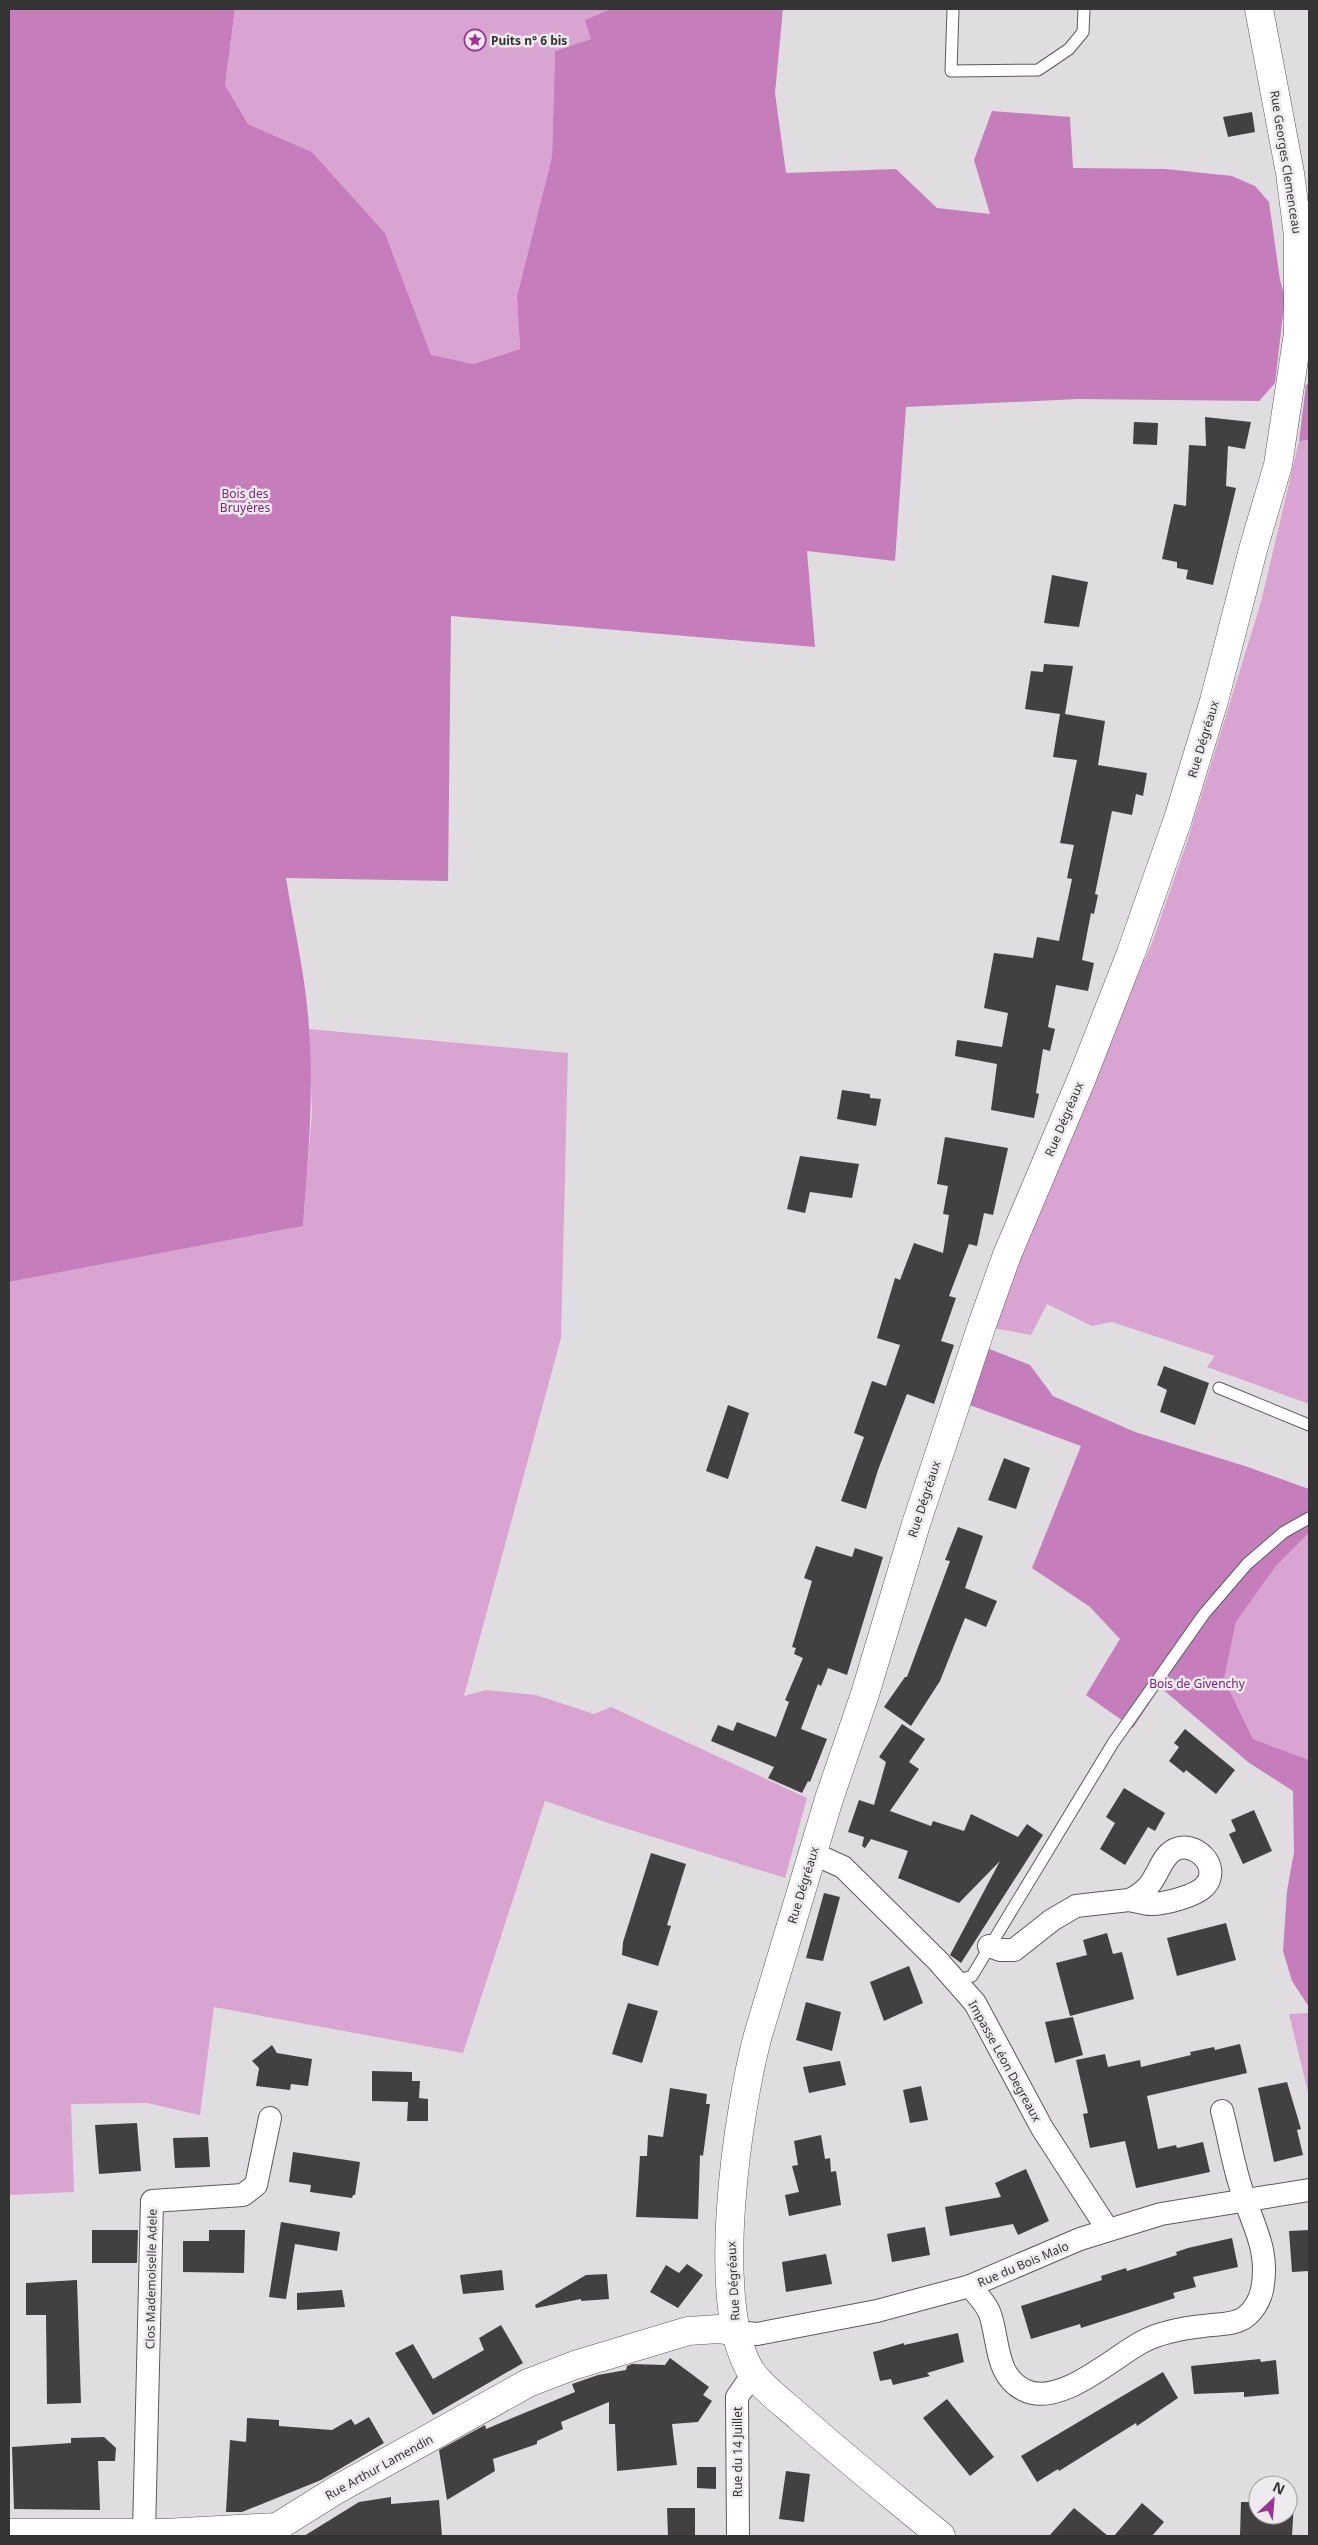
<svg xmlns="http://www.w3.org/2000/svg" width="1318" height="2545" viewBox="0 0 1318 2545" font-family="'Noto Sans',sans-serif">
<style>
.green{fill:#d9a4d1}
.forest{fill:#c57dbc}
.building{fill:#434042}
.lines{fill:none;stroke-linecap:round;stroke-linejoin:round}
.service-casing{stroke:#5d5a5c;stroke-width:13}
.minor-casing{stroke:#5d5a5c;stroke-width:24}
.tertiary-casing{stroke:#5d5a5c;stroke-width:29}
.secondary-casing{stroke:#5d5a5c;stroke-width:29}
.service{stroke:#fff;stroke-width:11}
.minor{stroke:#fff;stroke-width:22}
.tertiary{stroke:#fff;stroke-width:28}
.secondary{stroke:#fff;stroke-width:28}
.labels{text-anchor:middle;dominant-baseline:central;stroke-width:5;stroke-linejoin:round;paint-order:stroke}
.poi-label{font-size:12px;font-weight:bold;fill:#363536;stroke:#edebed;text-anchor:start}
.street-label{font-size:12px;fill:#363536;stroke:#edebed}
.park-label{font-size:12px;fill:#7b2573;stroke:#edebed}
</style>
<rect width="100%" height="100%" fill="#e0dde0"/>
<!-- green -->
<path class="green" d="M235 9H611L586 20 591 39 555 51 552 157 517 296 520 349 473 364 431 356 385 233 312 152 248 124 225 85Z
M1309 440V1404L1207 1367 1215 1356 1112 1322 1092 1326 1047 1304 1031 1335 993 1328 1063 1148 1152 943 1187 842 1261 602 1299 441Z
M309 1029 568 1053 561 1338 464 1696 486 1690 536 1695 594 1714 611 1707 807 1798 785 1878 605 1822 545 1801 463 2053 214 2007 200 2115 147 2103 71 2104 74 2192 9 2195V1282L303 1226 312 1111Z
M1309 1533V1760L1253 1739 1224 1679 1236 1622 1276 1566Z
M1309 2013V2096L1289 2014Z"/>
<!-- forest -->
<path class="forest" d="M9 9H235L225 85 248 124 312 152 385 233 431 355 473 364 520 349 517 296 552 157 555 51 591 39 585 20 611 9H783L775 93 786 173 896 169 937 208 990 214 974 160 992 111 1070 117 1073 168 1166 169 1232 176 1255 186 1269 202 1280 280 1285 297 1275 383 1259 401 1078 399 906 407 895 561 807 551 815 647 451 616 448 881 286 878C294 928 306 978 309 1028 314 1095 308 1160 303 1226L9 1282Z
M1309 382V440L1299 441 1306 385Z
M987 1348 1030 1365 1053 1396 1062 1400 1135 1432 1248 1467 1309 1489V1533L1276 1566 1236 1622 1224 1679 1253 1739 1309 1760V2007L1292 1981 1283 1951 1287 1891 1294 1852 1293 1791 1248 1762 1160 1687 1133 1728 1086 1695 1120 1639 1090 1607 1032 1568 1081 1446 967 1404Z"/>
<!-- building -->
<path class="building" d="M1252 112 1255 132 1228 137 1223 117Z
M1205 417 1251 422 1245 449 1228 446 1226 486 1236 488 1213 585 1186 579 1188 570 1177 568V562L1162 559 1174 504 1186 506 1189 445 1206 446Z
M1134 422 1158 423 1157 445 1133 444Z
M1052 575 1088 582 1079 627 1044 623Z
M1044 664 1073 666 1065 714 1105 721 1098 765 1147 773 1143 796 1136 794 1132 815 1112 811 1095 894 1098 895 1094 914 1091 913 1082 960 1094 963 1088 991 1056 985 1048 1027 1055 1029 1050 1051 1043 1049 1036 1093 1039 1094 1034 1118 991 1110 997 1064 955 1056 957 1040 1002 1047 1008 1013 984 1008 994 953 1033 958 1037 937 1059 941 1072 879 1067 878 1074 845 1060 843 1077 760 1053 757 1060 714 1025 709 1031 671 1043 672Z
M842 1090 870 1094V1098L881 1099 876 1126 837 1119Z
M945 1137 1008 1148 993 1215 984 1213 977 1246 969 1244 949 1296 956 1298 941 1341 954 1345 934 1404 907 1394 878 1470 866 1509 841 1501 864 1437 854 1433 872 1381 886 1386 900 1345 877 1338 895 1278 900 1280 914 1243 943 1253 949 1215 943 1214 948 1186 937 1184Z
M800 1156 859 1164 852 1198 810 1192 805 1213 787 1209Z
M1164 1366 1209 1383 1195 1425 1160 1412 1167 1390 1157 1385Z
M728 1405 749 1413 728 1479 706 1471Z
M1004 1458 1030 1468 1016 1509 988 1500Z
M958 1527 983 1536 965 1588 997 1601 986 1627 965 1618 940 1681 911 1726 884 1707 905 1677H907L950 1561 945 1560Z
M816 1546 852 1557 855 1548 883 1557 847 1675 828 1668 821 1686 818 1684 801 1729 827 1739 810 1782 808 1781 802 1793 768 1778 774 1767 711 1741 718 1725 733 1731 737 1722 776 1737 789 1702 785 1700 803 1658 794 1654 796 1648 792 1647 812 1581 804 1578Z
M902 1724 925 1739 909 1762 919 1769 890 1811 931 1826 933 1821 964 1831 971 1814 1018 1837 1027 1824 1043 1835 961 1963 950 1955 1000 1861 959 1903 898 1878 908 1851 871 1839 865 1848 862 1846 864 1837 848 1832 859 1800 874 1805 886 1762 879 1757Z
M1185 1729 1235 1770 1216 1794 1186 1770 1184 1773 1169 1761 1179 1747 1174 1743Z
M1124 1788 1165 1813 1155 1831 1148 1827 1125 1865 1100 1849 1115 1823 1106 1817Z
M1254 1810 1272 1851 1243 1864 1229 1834 1236 1831 1231 1820Z
M651 1853 686 1864 667 1925 671 1926 658 1966 622 1955 623 1942Z
M824 1893 840 1897 823 1961 806 1958Z
M1226 1923 1236 1960 1177 1976 1167 1938Z
M1107 1933 1113 1954 1122 1952 1134 1999 1070 2016 1056 1963 1087 1955 1083 1940Z
M909 1966 923 2003 884 2021 870 1982Z
M806 2002 841 2012 832 2051 796 2040Z
M628 2003 658 2011 642 2063 612 2054Z
M1073 2017 1083 2055 1055 2063 1045 2022Z
M1240 2044 1247 2073 1147 2096 1158 2149 1176 2145 1177 2148 1203 2142 1210 2172 1136 2188 1125 2141 1090 2148 1083 2114 1088 2113 1076 2060 1105 2054 1108 2067 1140 2060 1141 2067 1191 2055 1190 2052 1214 2047 1215 2050Z
M272 2045 277 2053 312 2059 308 2086 291 2084 290 2090 256 2086 259 2068 252 2061Z
M840 2061 846 2085 809 2093 803 2067Z
M372 2071 412 2072V2081H420L419 2098 428 2099V2121H407L408 2102 372 2101Z
M1287 2082 1301 2129 1297 2130 1303 2155 1274 2162 1258 2088Z
M921 2086 928 2120 910 2123 903 2090Z
M670 2088 707 2094 706 2104H710L703 2156 700 2155 698 2219 636 2217 640 2156H647L648 2135 663 2137Z
M137 2123 141 2171 99 2174 95 2125Z
M821 2135 825 2159 830 2158 831 2172 836 2171 841 2205 789 2216 785 2195 799 2192 792 2166 798 2165 794 2141Z
M208 2137 210 2167 175 2168 173 2138Z
M293 2152 360 2162 355 2195H353L352 2198 310 2192 311 2185 289 2182Z
M1026 2169 1049 2221 1018 2235 1013 2224 950 2236 945 2207 1001 2197 995 2183Z
M281 2222 340 2232 337 2251 295 2244 286 2299 269 2297Z
M925 2227 930 2255 892 2262 887 2234Z
M92 2230H138L137 2263H92Z
M209 2230H245L244 2273 183 2272V2241H209Z
M1309 2230V2271L1292 2272 1289 2231Z
M1232 2238 1238 2267 1193 2277 1196 2287 1173 2293 1175 2298 1081 2328 1080 2324 1031 2339 1021 2306 1102 2280 1101 2276 1126 2268 1127 2271 1177 2255 1176 2252 1188 2248Z
M826 2254 832 2284 786 2292 782 2262Z
M687 2264 703 2275 678 2308 650 2292 666 2265 679 2273Z
M502 2270 504 2290 463 2294 460 2275Z
M607 2274 609 2299 581 2301V2299L536 2308 535 2305 586 2275Z
M77 2280 81 2403 47 2404 46 2315H26V2283Z
M342 2290 345 2307 297 2310V2293Z
M501 2325 523 2363 433 2415 395 2353 413 2344 433 2379 484 2350 479 2338Z
M958 2333 964 2362 927 2373 930 2376 893 2385 891 2379 880 2381 873 2352 904 2343V2345Z
M670 2358 709 2387 703 2395 712 2401 698 2422 672 2424 677 2465 617 2471 615 2424H609V2402L561 2422 563 2429 537 2441V2444L493 2459 495 2471 447 2500 439 2450 485 2425 486 2429 575 2392 572 2384 598 2375 626 2370 627 2366 632 2364 665 2365Z
M1260 2359 1261 2362 1276 2360 1279 2394 1244 2397V2392L1194 2394 1191 2366Z
M1163 2372 1178 2398 1137 2426 1136 2423 1059 2471 1058 2469 1037 2482 1021 2456Z
M947 2399 994 2457 970 2476 923 2418Z
M369 2417 384 2443 321 2480 242 2512H226L230 2440 246 2442 247 2418 279 2420V2426L332 2430 351 2419 355 2425Z
M104 2437 116 2448 115 2461H98L100 2510 14 2509 12 2447 71 2443V2438Z
M697 2467H716V2489L697 2488Z
M786 2471 810 2474 804 2522 779 2519Z
M391 2497V2504L439 2500 442 2536H304L359 2502Z
M1241 2502H1258V2515H1288V2502H1294L1292 2536H1240Z
M1142 2503 1164 2522 1152 2536H1114Z
M667 2508H695V2536H668Z
M1074 2508 1108 2536H1049Z"/>
<g class="lines">
<!-- service casing -->
<g class="service-casing">
<path id="service" d="M953 9 951 71 1038 70 1069 49 1083 32 1084 9
M1219 1388 1309 1425
M957 1981 972 1976 1113 1743 1204 1614 1247 1564 1284 1532 1309 1518"/>
</g>
<!-- minor casing -->
<g class="minor-casing">
<path id="minor" d="M812 1853 843 1867 938 1961 975 2003 1042 2128 1108 2230
M989 1946 1000 1950H1014L1052 1920 1076 1906 1129 1900C1160 1887 1156 1860 1174 1850 1195 1839 1222 1867 1205 1886 1196 1896 1165 1904 1151 1904 1144 1904 1136 1901 1129 1900
M970 2286C977 2295 986 2303 990 2314 999 2340 995 2376 1024 2390 1059 2408 1112 2358 1142 2342 1161 2332 1183 2328 1204 2326 1217 2324 1233 2325 1244 2318 1253 2312 1260 2300 1262 2290 1270 2250 1253 2226 1242 2191 1233 2165 1229 2137 1222 2111
M736 2332 757 2334 877 2311 970 2286 1080 2239 1161 2214 1309 2190
M144 2532 152 2201 243 2195 256 2185 270 2118
M738 2536 737 2397 753 2374"/>
</g>
<!-- tertiary casing -->
<g class="tertiary-casing">
<path id="tertiary" d="M9 2533H164L277 2527 336 2490 528 2383 575 2365 688 2331 719 2329 736 2332"/>
</g>
<!-- secondary casing -->
<g class="secondary-casing">
<path id="secondary" d="M941 2536C894 2497 845 2458 799 2417 784 2404 764 2389 752 2373 708 2307 738 2110 758 2035L829 1799 865 1694 916 1524 982 1325 1007 1255 1082 1078 1131 953 1178 819 1214 701 1254 546 1278 465 1298 333V235L1290 173 1259 9"/>
</g>
<!-- service -->
<use href="#service" class="service"/>
<!-- minor -->
<use href="#minor" class="minor"/>
<!-- tertiary -->
<use href="#tertiary" class="tertiary"/>
<!-- secondary -->
<use href="#secondary" class="secondary"/>
</g>
<!-- icons -->
<defs>
<g id="sight-ring" transform="scale(1.125)"><circle r="9.5" fill="#edebed" stroke="#9d3294" stroke-width="1.5"/><path d="M0-6L1.8-2.2L6-1.7L2.9 1.2L3.7 5.4L0 3.3L-3.7 5.4L-2.9 1.2L-6-1.7L-1.8-2.2Z" fill="#9d3294"/></g>
</defs>
<g fill-rule="evenodd">
<use href="#sight-ring" x="475" y="40"/>
</g>
<g class="labels">
<!-- poi labels -->
<g class="poi-label">
<text x="491" y="40">Puits n° 6 bis</text>
</g>
<!-- street labels -->
<g class="street-label">
<text transform="translate(1286 162) rotate(81)">Rue Georges Clemenceau</text>
<text transform="translate(1203 739) rotate(-73)">Rue Dégréaux</text>
<text transform="translate(1064 1119) rotate(-67)">Rue Dégréaux</text>
<text transform="translate(924 1499) rotate(-72)">Rue Dégréaux</text>
<text transform="translate(803 1885) rotate(-73)">Rue Dégréaux</text>
<text transform="translate(1005 2061) rotate(61)">Impasse Léon Degreaux</text>
<text transform="translate(1023 2264) rotate(-23)">Rue du Bois Malo</text>
<text transform="translate(151 2279) rotate(-89)">Clos Mademoiselle Adele</text>
<text transform="translate(733 2281) rotate(-93)">Rue Dégréaux</text>
<text transform="translate(737 2452) rotate(-90)">Rue du 14 Juillet</text>
<text transform="translate(379 2467) rotate(-29)">Rue Arthur Lamendin</text>
</g>
<!-- park labels -->
<g class="park-label">
<text x="245" y="493">Bois des<tspan x="245" dy="14">Bruyères</tspan></text>
<text x="1197" y="1683">Bois de Givenchy</text>
</g>
</g>
<!-- border -->
<rect width="1318" height="2545" fill="none" stroke="#363536" stroke-width="20"/>
<!-- north arrow -->
<g transform="translate(1273 2500) rotate(26)"><circle r="24" fill="#edebed" stroke="#a4a2a4"/>
<path d="M0-4L9 19L0 12L-9 19Z" fill="#9d3294"/>
<text y="-8" font-size="14" font-weight="bold" text-anchor="middle" fill="#363536">N</text>
</g>
</svg>
